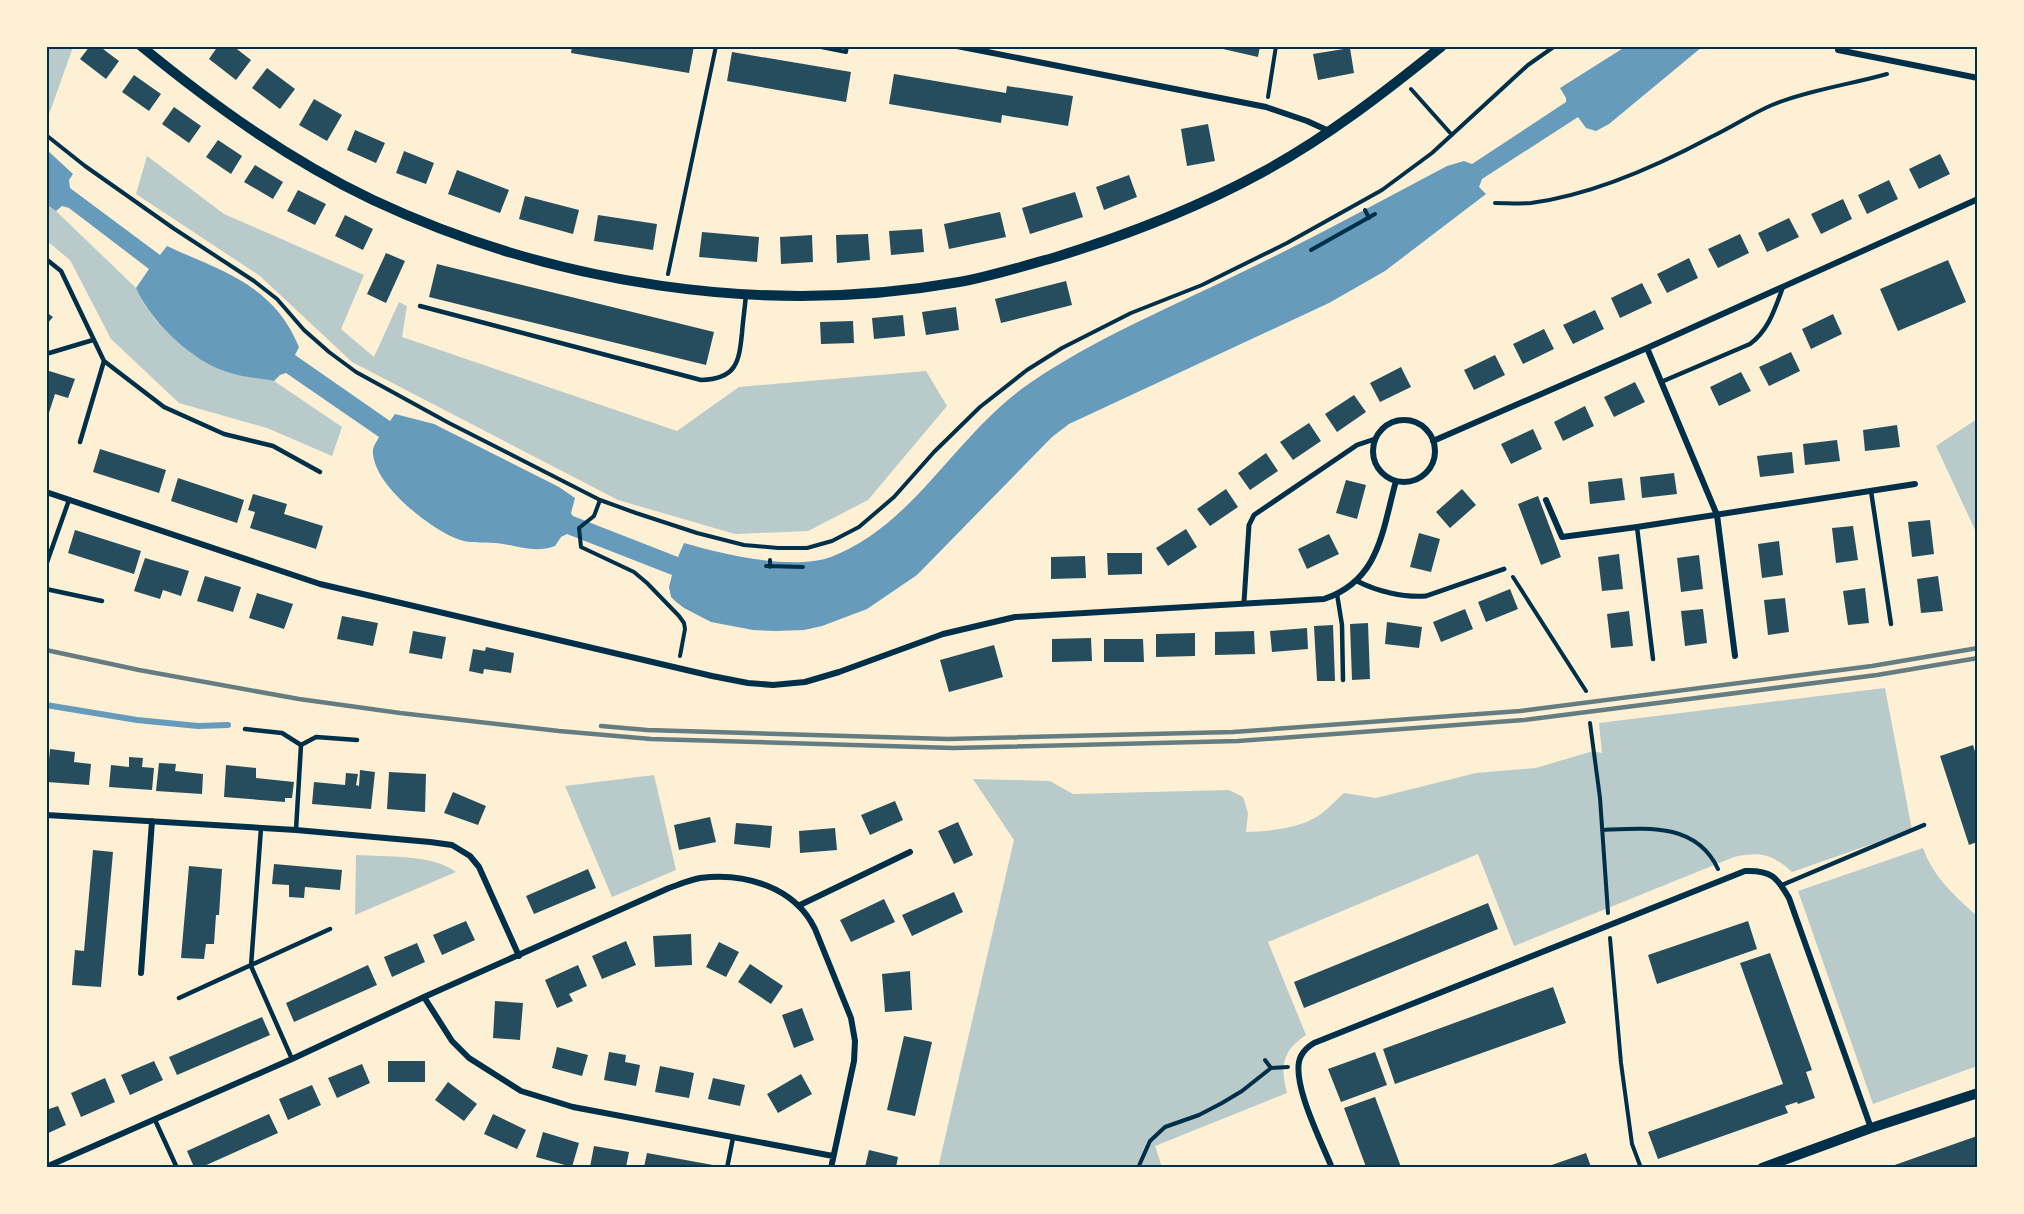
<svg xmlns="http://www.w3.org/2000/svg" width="2024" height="1214" viewBox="0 0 2024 1214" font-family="'IBM Plex Sans',sans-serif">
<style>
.green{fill:#b9caca}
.water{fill:#669bbc}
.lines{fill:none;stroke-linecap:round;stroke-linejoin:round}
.stream{stroke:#669bbc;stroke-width:6}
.building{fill:#264d5e}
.path{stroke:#003049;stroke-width:4}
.service{stroke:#003049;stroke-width:4.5}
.pedestrian{stroke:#003049;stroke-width:5}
.minor{stroke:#003049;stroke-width:6}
.tertiary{stroke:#003049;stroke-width:10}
.rail{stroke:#657d81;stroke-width:4.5}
.neatline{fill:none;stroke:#003049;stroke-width:2}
</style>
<rect width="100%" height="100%" fill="#fdf0d5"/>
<!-- green -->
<path class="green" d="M47 46 73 47 47 120H46Z
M147 156 224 214 364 275 341 329 374 357 399 302 407 306 402 337 677 431 739 387 926 371 947 406 868 500 808 531 735 534 618 500 352 362 260 276 136 194Z
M46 205 56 211 136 288 142 301 156 321 178 342 202 359 227 372 274 381 342 427 332 456 267 428 179 403 111 339 70 260 47 241Z
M1977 419V534L1936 446Z
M1885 688 1912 830 1792 872C1772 854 1760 851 1734 857L1514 946 1478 854 1268 942 1306 1035C1282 1051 1280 1066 1287 1093L1155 1146 1162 1167 938 1168 1014 840 973 779 1050 781 1073 794 1229 790 1243 797 1248 813 1246 832C1273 831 1307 828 1327 809 1333 804 1338 798 1344 793L1376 798 1476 773 1536 768 1593 751 1602 753 1599 723Z
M654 775 676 870 612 897 565 786Z
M1923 848C1933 877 1955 896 1977 916V1066L1873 1104 1798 891Z
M356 855C386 857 433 854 456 872L355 915Z"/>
<!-- water -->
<path class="water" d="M1625 47H1702L1609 124 1596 131 1586 128 1578 117 1482 179 1479 187 1486 194 1385 271 1329 303 1069 424 1052 437 917 575 867 609 822 626 804 630 776 631 753 630 711 622 684 608 675 601 671 597 669 587 672 575 567 534 561 537 555 546C535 554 516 545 496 543 481 542 469 544 455 538 428 527 370 482 373 449 374 445 377 441 379 437L286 373 280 375 274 381C259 378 242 377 227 372 192 361 150 321 136 288L149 269 69 208 62 206 56 211 47 205 46 149 73 174 69 180 70 188 160 255 167 246C223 272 273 284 299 347L295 355 390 421 395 414 434 424 559 487 575 498 571 513 573 516 678 557 684 543C722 554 792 571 831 557 916 524 956 433 1030 383 1093 340 1162 311 1230 278 1304 243 1375 204 1447 166L1464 161 1472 164 1566 102V98L1560 88Z"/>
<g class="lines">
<!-- stream -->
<path class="stream" d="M46 705 137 720 198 726 228 725"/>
</g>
<!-- building -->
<path class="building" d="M90 46H99L119 61 106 79 80 59Z
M218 46H233L251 60 236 80 209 59Z
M572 46H694L689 73 571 53Z
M1210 46H1260L1258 57Z
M1350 48 1354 73 1318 80 1313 54Z
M732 52 851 72 846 102 727 81Z
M267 68 295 89 280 109 252 88Z
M894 74 1006 93 1007 86 1073 96 1068 126 1002 115 1001 123 889 104Z
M134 75 161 94 149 111 122 92Z
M314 99 342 115 327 141 299 125Z
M174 107 201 126 189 143 162 124Z
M1208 124 1215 161 1187 166 1181 129Z
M355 130 385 143 376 163 347 150Z
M218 140 242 156 231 174 206 157Z
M404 151 434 163 426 184 396 173Z
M1940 154 1950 174 1919 189 1909 169Z
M255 165 283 182 273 199 244 182Z
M457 170 509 190 500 213 448 194Z
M1129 175 1137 197 1104 210 1096 187Z
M1889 180 1898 199 1867 214 1858 195Z
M298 190 326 204 315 225 287 211Z
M1075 192 1083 217 1030 234 1022 208Z
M525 196 579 210 573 234 519 219Z
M1843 199 1852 219 1821 234 1811 214Z
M1000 212 1006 237 949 249 944 224Z
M345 215 373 229 363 250 335 236Z
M598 215 657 224 653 250 594 241Z
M1789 218 1799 237 1767 252 1758 233Z
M922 229 924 252 891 255 889 231Z
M702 232 759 237 757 262 699 257Z
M868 234 870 260 837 263 836 235Z
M1740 234 1749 253 1718 268 1708 249Z
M812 235 813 262 781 264 780 237Z
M386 253 405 261 386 303 367 294Z
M1689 258 1698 278 1667 293 1657 274Z
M1948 260 1966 302 1898 331 1880 289Z
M437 264 714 332 706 365 429 297Z
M1066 281 1072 305 1001 323 995 299Z
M1642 283 1652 303 1620 318 1611 298Z
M956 307 959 330 926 335 922 312Z
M1595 310 1604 329 1573 344 1563 325Z
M46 312 53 317 46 325Z
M1833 314 1842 334 1811 349 1802 329Z
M903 315 905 336 874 339 872 318Z
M853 321 854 343 821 344 820 322Z
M1544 329 1554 349 1523 364 1513 344Z
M1791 352 1800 371 1769 386 1759 367Z
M1495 355 1505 375 1474 390 1464 370Z
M1401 367 1411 387 1380 402 1370 383Z
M46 370 75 379 68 398 55 394 47 419Z
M1741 372 1751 391 1719 406 1710 387Z
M1635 382 1645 402 1614 417 1604 397Z
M1354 395 1366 412 1337 432 1325 414Z
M1585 406 1594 426 1563 441 1554 422Z
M1309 423 1321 441 1293 460 1280 442Z
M1897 425 1900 447 1865 451 1863 430Z
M1533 429 1542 449 1511 464 1501 444Z
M1837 440 1840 461 1805 465 1803 444Z
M100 449 166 470 159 493 93 472Z
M1792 452 1794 473 1760 477 1757 456Z
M1266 453 1278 471 1250 490 1238 473Z
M1674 473 1677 494 1642 498 1640 477Z
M178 478 244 500 237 523 171 501Z
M1622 478 1625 500 1590 504 1588 482Z
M1346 480 1366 485 1357 519 1336 513Z
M1226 489 1238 507 1210 526 1197 509Z
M1462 489 1476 505 1450 528 1436 512Z
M253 494 287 504 284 514 323 526 316 549 250 528 255 512 248 510Z
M1538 496 1561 557 1541 565 1518 504Z
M1930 520 1934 554 1912 557 1908 522Z
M1853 526 1858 560 1836 563 1832 528Z
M1186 529 1197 547 1168 566 1156 548Z
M75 530 141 551 134 574 68 553Z
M1419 533 1440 539 1431 572 1410 567Z
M1329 534 1339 554 1307 569 1298 549Z
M1779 541 1783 575 1762 578 1758 544Z
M1107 553H1142V574L1108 575Z
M1619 554 1623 589 1602 591 1598 557Z
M1699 555 1703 589 1681 592 1677 558Z
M1085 556 1086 578 1051 579V557Z
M145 558 189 571 181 596 163 590 160 599 134 591Z
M205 576 241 587 233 612 197 601Z
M1938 576 1943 611 1921 613 1917 579Z
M1865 588 1869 623 1848 625 1843 591Z
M1510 589 1518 609 1486 622 1478 602Z
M257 593 293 604 284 629 249 618Z
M1785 598 1789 632 1768 635 1764 600Z
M1465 609 1473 629 1441 642 1433 622Z
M1703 609 1707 643 1685 646 1681 611Z
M1629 611 1633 646 1611 648 1607 614Z
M342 616 378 623 373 646 337 639Z
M1387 622 1422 627 1419 648 1385 644Z
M1368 623 1370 679 1352 680 1350 624Z
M1333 625 1335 681H1317L1314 626Z
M1307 628 1308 649 1272 652 1270 631Z
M413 631 446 637 442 659 409 653Z
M1254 631 1255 654 1215 655V632Z
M1195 633V656L1156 657V634Z
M1091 638 1092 661 1052 662V639Z
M1104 639H1143L1144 662H1104Z
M994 645 1003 677 949 692 940 660Z
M486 647 514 653 511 673 484 669 483 674 469 671 473 649 485 651Z
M1973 745 1977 758V842L1969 845 1940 756Z
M50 749 75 752 74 762 91 764 89 785 47 782Z
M129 757 143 758 142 767 154 768 152 790 109 787 111 765 129 767Z
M159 763 176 764 175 771 203 774 202 794 156 791Z
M226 765 256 768V778L294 782 292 798H285V802L224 797Z
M360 770 375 772 371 809 312 804 314 782 345 785 346 773 358 774 356 785 359 786Z
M389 772 426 774 425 812 387 809Z
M453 792 486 806 478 825 444 813Z
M895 801 903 820 870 835 861 815Z
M710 817 716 842 679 850 674 825Z
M958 822 973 855 954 864 938 831Z
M736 823 772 826 770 848 734 844Z
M835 828 837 850 800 853 799 831Z
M93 850 113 852 101 987 72 985 75 950 84 951Z
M274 864 342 870 340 890 305 887 304 898 289 897V885L272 884Z
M189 866 222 869 219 915H216L214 944H206L204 959 181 958Z
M588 869 596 888 534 914 526 896Z
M954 892 963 912 912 936 902 915Z
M884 899 895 922 851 942 840 920Z
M1488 903 1498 929 1304 1008 1294 982Z
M466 921 475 940 442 955 433 935Z
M1748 921 1757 949 1657 984 1648 955Z
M691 934 692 965 655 967 653 936Z
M626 941 636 965 602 979 592 956Z
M719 942 739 952 726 977 706 967Z
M417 943 425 962 392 977 384 957Z
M1770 953 1812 1070 1806 1072 1815 1098 1798 1104 1797 1102 1785 1106 1788 1113 1658 1159 1648 1132 1783 1084 1740 963Z
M750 964 783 986 771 1004 738 982Z
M368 965 377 985 294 1022 286 1003Z
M578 965 587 986 569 994 573 1001 557 1008 545 980Z
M910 971 912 1010 885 1012 882 974Z
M1553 987 1566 1023 1395 1084 1383 1049Z
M495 1001 523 1003 520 1040 493 1038Z
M802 1008 814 1040 794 1048 782 1015Z
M262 1017 270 1035 177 1075 169 1057Z
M904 1036 932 1042 915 1116 887 1110Z
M557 1047 588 1055 582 1076 552 1068Z
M609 1052 626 1055 625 1062 640 1065 636 1086 604 1080Z
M1375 1052 1387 1085 1341 1102 1328 1069Z
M154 1061 163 1080 130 1095 121 1075Z
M388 1061H425V1082H388Z
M362 1064 370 1083 337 1098 328 1078Z
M660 1066 694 1073 689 1098 655 1092Z
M801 1074 812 1094 778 1113 767 1094Z
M105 1078 115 1102 81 1117 71 1093Z
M713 1078 745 1085 740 1106 708 1099Z
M448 1082 477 1104 464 1121 435 1100Z
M312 1085 321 1105 288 1120 279 1099Z
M1375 1097 1401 1167H1366L1344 1108Z
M58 1106 66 1125 46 1134V1110Z
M269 1114 278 1133 202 1167H194L187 1151Z
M493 1114 526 1130 517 1149 484 1134Z
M543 1132 579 1143 572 1167 536 1157Z
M1977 1136V1167H1889Z
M594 1146 629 1152 626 1167H590Z
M869 1150 898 1157 896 1167H865Z
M647 1153 713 1165 712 1167H644Z
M1586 1153 1591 1167H1546Z"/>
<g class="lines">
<!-- path -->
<path class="path" d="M816 46 846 52 847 46
M1411 89 1452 135
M1268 97 1276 46
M46 135 85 166 173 228 254 281 277 299 304 330 329 352 356 372 449 423 600 500 636 513 697 533 744 545 778 548H807L832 541 859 527 894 497 934 452 980 407 1027 370 1062 348 1131 313 1202 285 1287 243 1382 190 1432 153 1528 65 1555 46
M1495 203C1507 203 1520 204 1531 203 1591 195 1659 165 1711 137 1732 127 1751 114 1772 105 1809 90 1848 85 1887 74
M1365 210 1369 218
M1311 250 1375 214
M668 274 716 46
M600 500 594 516 579 528 581 547 634 572 647 583 679 616 684 623 685 629 680 656
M766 566 803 567
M770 567V560
M1513 577 1586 691
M1590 723 1600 798 1608 913
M1602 830C1646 828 1696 822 1718 869
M1610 938 1621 1063 1632 1144 1641 1168
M1265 1060 1271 1068
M1138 1168 1150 1141 1165 1127 1199 1115 1222 1103 1242 1091 1271 1068 1288 1067"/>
<!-- service -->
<path class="service" d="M46 259 61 271 104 361 164 407 224 434 273 446 320 472
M420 306 701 380C736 379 739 363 742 333 743 320 745 307 746 294
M46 354 93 340
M1661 382 1750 344C1769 330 1775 308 1783 287
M80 442 104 361
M1871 491 1891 624
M1637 527 1653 659
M46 565 69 500
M46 589 102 601
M1337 594 1342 625 1343 680
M245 729 282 733 301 745
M301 745 316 737 357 740
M261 828 251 966 292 1059
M296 830 301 745
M1782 885 1924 825
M179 998 330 929
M155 1120 177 1168
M727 1168 733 1138"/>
<!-- pedestrian -->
<path class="pedestrian" d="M1357 581C1376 591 1404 598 1426 596L1504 569
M1244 602 1249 525 1254 515 1357 445 1375 439"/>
<!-- minor -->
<path class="minor" d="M957 46 1266 107 1307 121 1329 131
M1838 50 1978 78
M1647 348 1717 515 1735 656
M1373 451a31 31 0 1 1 62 0a31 31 0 1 1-62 0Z
M1433 441 1647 348 1978 199
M46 492 320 584 712 676 748 683 773 685 805 682 839 672 943 634 1015 617 1324 599C1380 580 1382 531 1396 481
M1546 500 1562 537 1637 527 1915 484
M46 815 296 830 430 842 452 845 470 856 479 867 519 956
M800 905 910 852
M141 973 152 821
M424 997 452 1041 469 1058 521 1091 573 1107 833 1156
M46 1167 292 1059 424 997 669 888C678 885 689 880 700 878 744 872 795 887 815 929L851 1018 855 1041 854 1061 831 1168
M1332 1168C1322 1143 1289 1079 1301 1056 1304 1050 1309 1046 1314 1043L1745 871C1771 870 1777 877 1789 898L1871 1128"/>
<!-- tertiary -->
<path class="tertiary" d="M141 46C213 105 289 160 373 200 552 284 764 317 959 282 992 276 1024 266 1056 257 1127 235 1195 209 1261 173 1326 138 1385 92 1442 46
M1762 1168 1871 1128 1978 1093"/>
<!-- rail -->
<path class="rail" d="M46 650 139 670 299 699 400 713 559 731 651 739 953 748 1238 741 1524 720 1877 675 1978 658
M601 726 647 730 948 739 1233 732 1520 711 1872 666 1978 648"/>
</g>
<!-- border -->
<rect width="2024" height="1214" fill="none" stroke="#fdf0d5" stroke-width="96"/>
<rect x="48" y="48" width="1928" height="1118" class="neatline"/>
</svg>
